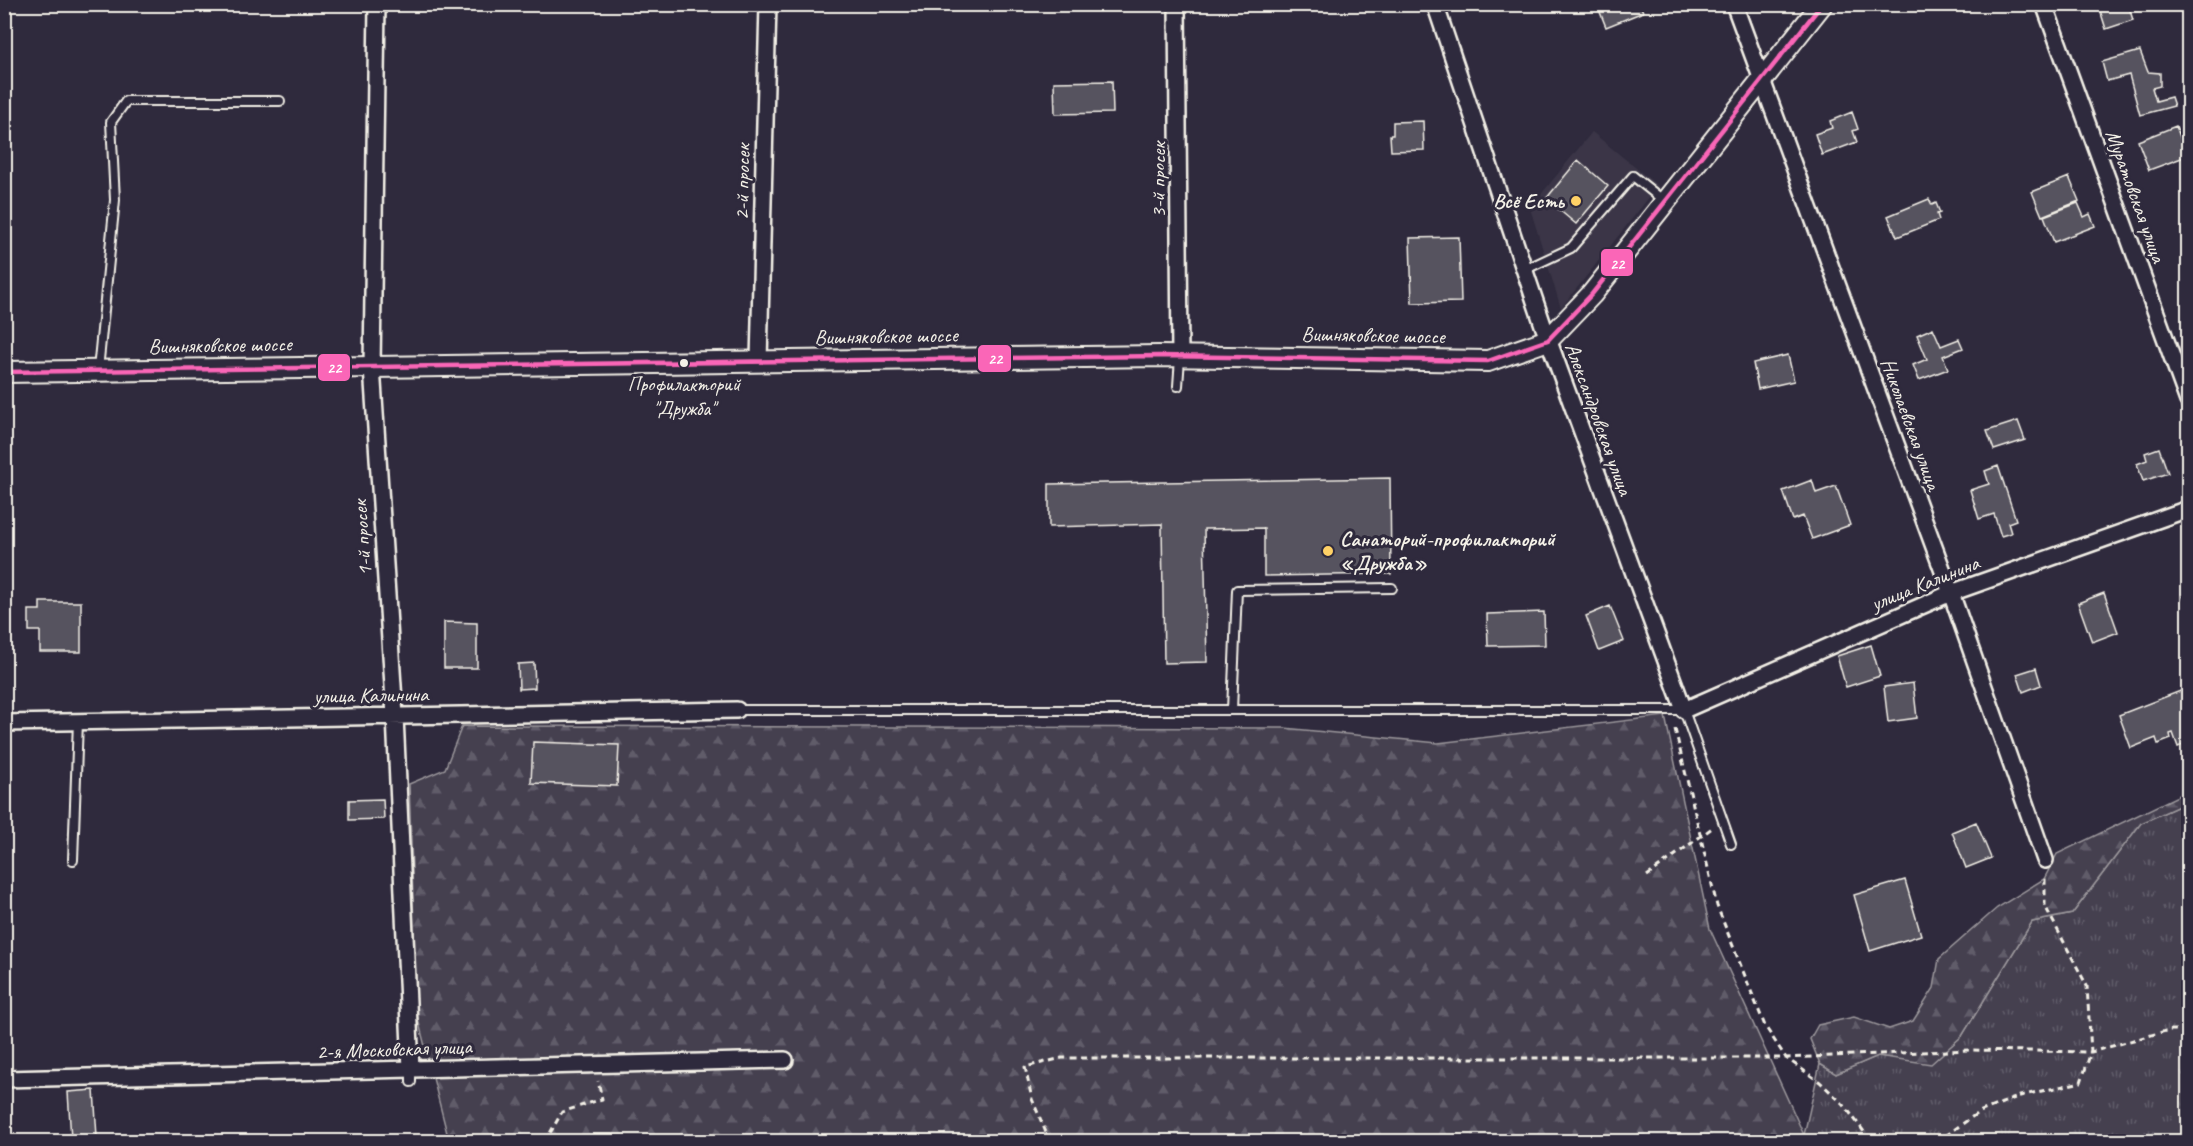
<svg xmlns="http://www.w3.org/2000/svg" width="2193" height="1146" viewBox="0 0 2193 1146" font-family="Caveat,sans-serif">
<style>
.built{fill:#3b3647}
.grass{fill:url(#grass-tufts);stroke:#9c989c;stroke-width:1.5}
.forest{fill:url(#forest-firs);stroke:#9c989c;stroke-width:1.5}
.building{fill:#56525f;stroke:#f4f1e8;stroke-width:1.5}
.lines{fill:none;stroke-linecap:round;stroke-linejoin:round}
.service-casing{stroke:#f4f1e8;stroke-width:12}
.minor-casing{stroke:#f4f1e8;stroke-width:20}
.tertiary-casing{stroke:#f4f1e8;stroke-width:24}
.path{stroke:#f4f1e8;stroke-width:3;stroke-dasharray:6 4.5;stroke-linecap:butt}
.service{stroke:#2f2a3d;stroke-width:8}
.minor{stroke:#2f2a3d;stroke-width:15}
.tertiary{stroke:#2f2a3d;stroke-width:20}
.bus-1-casing{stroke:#2f2a3d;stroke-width:9}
.bus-1{stroke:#fa66b7;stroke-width:4.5}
.poi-dot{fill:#ffd166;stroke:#2f2a3d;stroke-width:2}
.bus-dot{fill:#f4f1e8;stroke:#2f2a3d;stroke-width:2}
.labels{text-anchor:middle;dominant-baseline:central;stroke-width:6;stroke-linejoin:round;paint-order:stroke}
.bus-label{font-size:20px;fill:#f4f1e8;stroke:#2f2a3d}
.street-label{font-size:21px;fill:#f4f1e8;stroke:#2f2a3d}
.poi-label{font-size:21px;font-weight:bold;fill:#f4f1e8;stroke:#2f2a3d;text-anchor:end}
.line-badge{stroke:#2f2a3d;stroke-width:2}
.badge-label{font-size:16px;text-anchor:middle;font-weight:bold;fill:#fff}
</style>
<defs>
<pattern id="grass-tufts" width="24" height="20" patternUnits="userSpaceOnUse" patternTransform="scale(1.5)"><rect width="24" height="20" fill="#454050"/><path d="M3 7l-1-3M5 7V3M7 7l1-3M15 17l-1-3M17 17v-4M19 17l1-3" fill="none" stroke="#605c69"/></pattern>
<pattern id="forest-firs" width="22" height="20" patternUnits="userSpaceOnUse" patternTransform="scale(1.5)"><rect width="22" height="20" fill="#454050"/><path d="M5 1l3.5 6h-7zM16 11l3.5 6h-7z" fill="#605c69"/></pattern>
</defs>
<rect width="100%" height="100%" fill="#2f2a3d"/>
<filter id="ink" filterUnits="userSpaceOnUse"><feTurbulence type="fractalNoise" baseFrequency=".0167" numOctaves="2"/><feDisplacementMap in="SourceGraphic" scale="12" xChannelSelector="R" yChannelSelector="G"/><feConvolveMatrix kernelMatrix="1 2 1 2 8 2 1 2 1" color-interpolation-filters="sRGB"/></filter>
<g filter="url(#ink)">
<!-- built -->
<path class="built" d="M1592 132 1658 186 1561 308 1530 208Z"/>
<!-- grass -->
<path class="grass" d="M2188 802V1141L1796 1142 1804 1135 1820 1064 1836 1074 1878 1056 1931 1063 1962 1036 2032 922 2072 914 2141 823Z"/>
<!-- forest -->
<path class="forest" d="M1665 716 1710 929 1804 1135 1796 1142 449 1141 417 1015 409 784 445 769 462 726 1284 728 1438 743Z
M2188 791V802L2141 823 2072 914 2032 922 1962 1036 1931 1064 1878 1056 1836 1074 1820 1064 1810 1039 1818 1025 1854 1017 1889 1029 1913 1021 1934 988 1939 959 1997 908 2044 879 2057 854Z"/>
<!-- building -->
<path class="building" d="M1603 4H1640L1643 12 1606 27 1598 7Z
M2098 4H2128L2133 20 2106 29Z
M2140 51 2148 72 2160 73V86L2152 88 2156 101 2171 97 2174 106 2140 115 2129 75 2107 81 2102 62Z
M1112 81 1113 113 1055 114 1054 82Z
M1852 112 1858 129 1853 131 1857 142 1822 155 1815 134 1832 128 1830 121Z
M1423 121 1424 150 1391 151 1390 135H1393V122Z
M2176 126 2187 156 2149 170 2138 141Z
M1578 160 1608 186 1576 224 1546 199Z
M2069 177 2079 201 2042 216 2032 192Z
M1929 199 1932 205 1936 203 1940 213 1937 214 1939 220 1897 237 1888 216Z
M2078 203 2084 217 2090 214 2095 226 2054 242 2044 216Z
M1459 237 1461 302 1412 303 1410 238Z
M1933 328 1941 346 1959 339 1963 348 1943 356 1948 369 1919 380 1913 365 1927 359 1917 335Z
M1788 355 1794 381 1758 389 1753 363Z
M2018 421 2025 440 1994 450 1987 431Z
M2159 448 2168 473 2143 481 2137 464 2147 460 2145 453Z
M1998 466 2016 520 2008 523 2011 533 2001 536 1994 514 1979 519 1970 490 1989 484 1985 471Z
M1390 478 1391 574 1264 576V528L1204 529 1207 662 1164 663 1162 524 1049 527V484Z
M1812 480 1816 493 1836 486 1850 525 1812 539 1803 516 1793 520 1783 491Z
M2188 582V610L2183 596 2188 594 2185 583Z
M2104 593 2118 632 2092 642 2078 603Z
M40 602H81V652H40V631H29V610H40Z
M1610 606 1624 641 1599 651 1586 616Z
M1544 612 1545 645 1488 646 1487 614Z
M444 622 477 623V668H444Z
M1871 645 1880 676 1846 687 1837 656Z
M534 663 535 688 519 689 518 664Z
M2036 668 2041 685 2023 692 2017 674Z
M1913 683 1917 718 1888 722 1884 687Z
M2188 688V743L2178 747 2173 733 2170 734 2171 739 2158 744 2156 738 2131 748 2119 715Z
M533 742 619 745 617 786 531 783Z
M383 799 384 819 349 820V800Z
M1976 822 1991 858 1966 868 1952 832Z
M1905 880 1921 935 1870 951 1854 895Z
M94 1090 97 1137 71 1139 68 1092Z"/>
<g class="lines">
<!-- service casing -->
<g class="service-casing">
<path id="service" d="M1524 270 1571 248 1633 176 1664 201
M98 370 115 200 111 122 126 101H280
M1178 386 1180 358
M737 710H1684L1731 844
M1232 710 1237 590 1392 588
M73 860 78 721
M411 1069V1082"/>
</g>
<!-- minor casing -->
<g class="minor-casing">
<path id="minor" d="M377 4 372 367 395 716 411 1069
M1177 4 1180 356
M1435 4 1544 328 1684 710 1951 593 2188 509
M1734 4 1951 593 2045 860
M2044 4 2188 401
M759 361 768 4
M4 723 737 710
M4 1079 785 1060"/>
</g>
<!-- tertiary casing -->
<g class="tertiary-casing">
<path id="tertiary" d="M4 372 1159 356 1488 361 1548 340 1592 294 1822 4"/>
</g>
<!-- path -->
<path class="path" d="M1675 729 1717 906 1765 1026 1786 1058 1820 1082 1844 1105 1868 1137 1869 1142
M1647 876 1712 828
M545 1142 562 1112 602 1099 598 1081
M1050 1142 1032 1099 1025 1067 1062 1058H1786L1969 1050 2091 1052 2169 1030H2188
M1937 1142 1979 1112 2020 1096 2081 1082 2091 1052 2087 986 2045 906V876"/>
<!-- service -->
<use href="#service" class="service"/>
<!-- minor -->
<use href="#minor" class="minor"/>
<!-- tertiary -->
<use href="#tertiary" class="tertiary"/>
<!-- bus-1 casing -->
<g class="bus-1-casing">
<path id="bus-1" d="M4 372 1159 356 1488 361 1548 340 1592 294 1822 4"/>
</g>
<!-- bus-1 -->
<use href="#bus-1" class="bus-1"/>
</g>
</g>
<!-- markers -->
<g class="poi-dot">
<circle cx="1576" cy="201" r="6"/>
<circle cx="1328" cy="551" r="6"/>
</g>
<circle class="bus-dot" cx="684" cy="363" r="5"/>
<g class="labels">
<!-- bus labels -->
<g class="bus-label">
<text x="684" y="384">Профилакторий<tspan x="684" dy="24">"Дружба"</tspan></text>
</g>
<!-- street labels -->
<g class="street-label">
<text transform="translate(1158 180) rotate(-90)">3-й просек</text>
<text transform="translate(742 182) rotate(-89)">2-й просек</text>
<text transform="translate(2136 196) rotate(70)">Муратовская улица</text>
<text transform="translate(1373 335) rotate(1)">Вишняковское шоссе</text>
<text transform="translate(886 336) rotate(-1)">Вишняковское шоссе</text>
<text transform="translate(220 345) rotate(-1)">Вишняковское шоссе</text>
<text transform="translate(1599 419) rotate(70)">Александровская улица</text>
<text transform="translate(1911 424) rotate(70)">Николаевская улица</text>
<text transform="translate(362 538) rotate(-94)">1-й просек</text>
<text transform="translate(1925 583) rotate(-22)">улица Калинина</text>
<text transform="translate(371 695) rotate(-1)">улица Калинина</text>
<text transform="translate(394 1049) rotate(-2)">2-я Московская улица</text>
</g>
<!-- poi labels -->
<g class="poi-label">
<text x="1564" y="201">Всё Есть</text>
<text x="1340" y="539" text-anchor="start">Санаторий-профилакторий<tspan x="1340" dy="24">«Дружба»</tspan></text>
</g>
</g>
<g class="line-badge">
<rect x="1600" y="248" width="34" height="29" rx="6" fill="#fa66b7"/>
<rect x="977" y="344" width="35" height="29" rx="6" fill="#fa66b7"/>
<rect x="317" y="353" width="34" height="29" rx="6" fill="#fa66b7"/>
</g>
<g class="badge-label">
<text x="1617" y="269">22</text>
<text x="995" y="364">22</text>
<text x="334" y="373">22</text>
</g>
<!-- margin -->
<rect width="2193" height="1146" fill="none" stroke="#2f2a3d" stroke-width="24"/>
<rect x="12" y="12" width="2169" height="1122" fill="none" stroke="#f4f1e8" stroke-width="2" filter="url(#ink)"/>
</svg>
